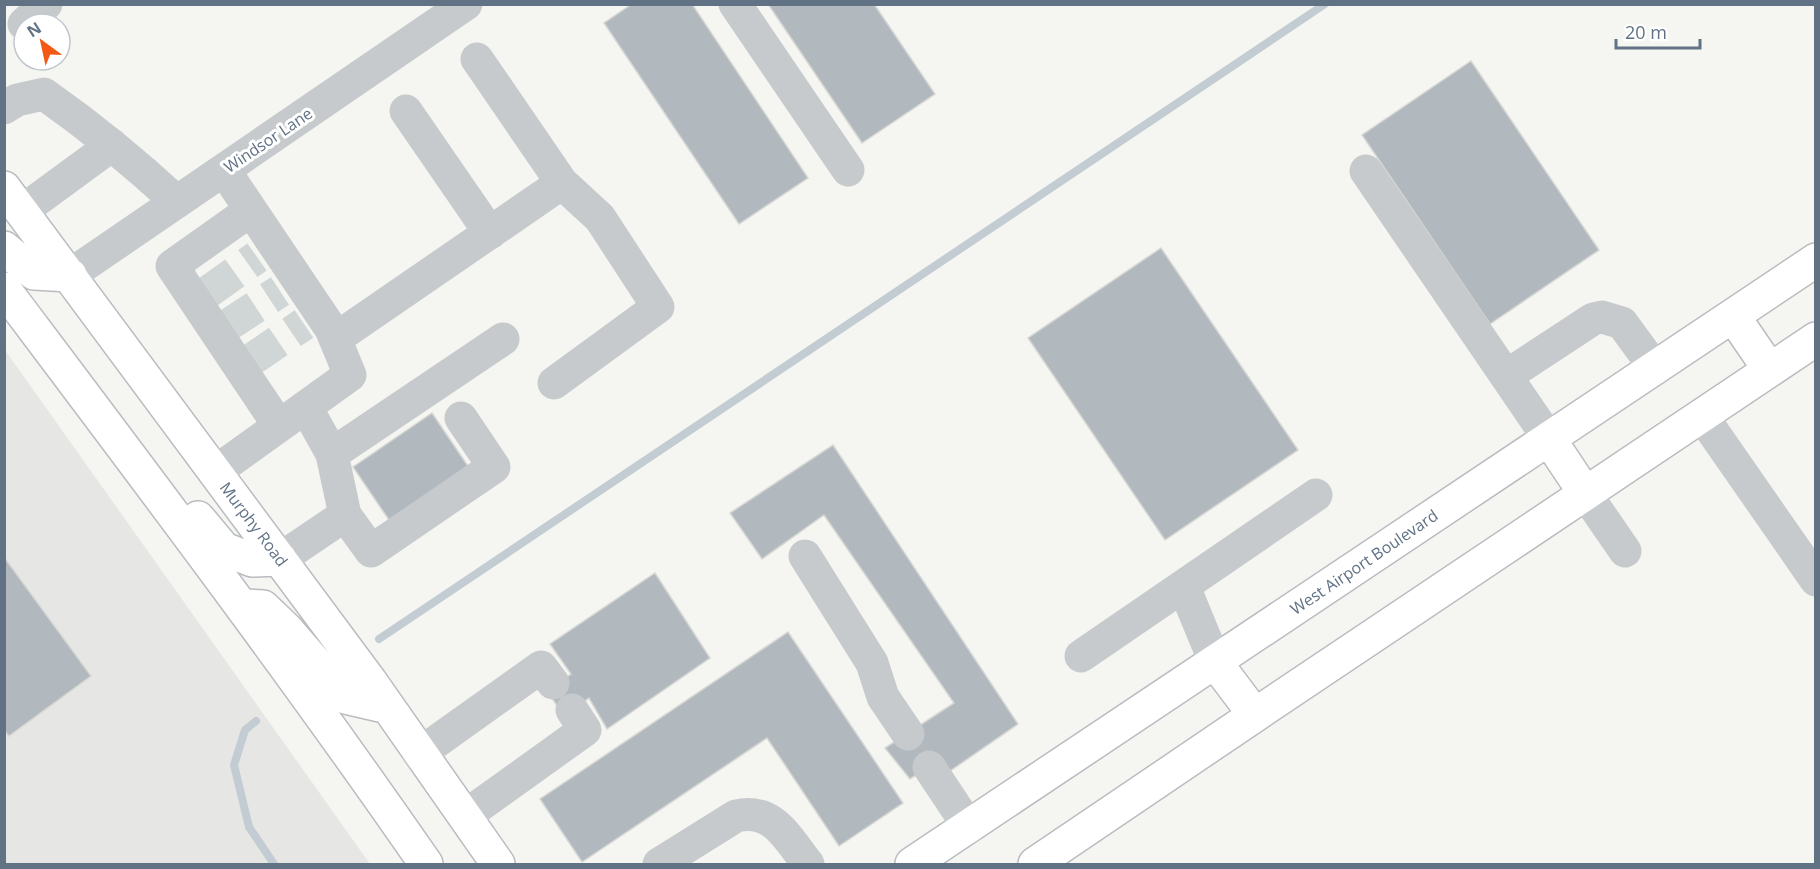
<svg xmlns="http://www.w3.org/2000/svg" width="1820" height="869" viewBox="0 0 1820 869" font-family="'Open Sans',sans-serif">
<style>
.built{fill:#e6e7e5}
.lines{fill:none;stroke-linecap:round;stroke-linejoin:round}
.stream{stroke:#c2ccd2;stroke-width:8}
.building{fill:#b1b8be;stroke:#d6d7d4;stroke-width:1.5}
.minor-tunnel{stroke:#d0d5d6;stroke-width:33;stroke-dasharray:33 16;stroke-linecap:butt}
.major-casing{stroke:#b9bcc0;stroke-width:36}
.minor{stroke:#c7cacd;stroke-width:33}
.major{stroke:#fff;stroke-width:33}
.labels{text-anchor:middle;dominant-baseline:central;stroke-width:6;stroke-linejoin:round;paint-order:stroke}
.street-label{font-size:16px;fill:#617285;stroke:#fff}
</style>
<rect width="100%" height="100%" fill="#f5f6f1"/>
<!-- built -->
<path class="built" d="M5 350 370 864H5Z"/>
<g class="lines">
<!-- stream -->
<path class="stream" d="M379 639 1325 4
M256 721 245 730 234 765 249 827 274 864"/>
</g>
<!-- building -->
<path class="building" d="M632 4H692L808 178 739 224 604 23Z
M768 4H874L935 94 862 143Z
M1471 61 1599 250 1490 324 1362 135Z
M1161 248 1298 450 1165 540 1028 338Z
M432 413 470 469 391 523 353 467Z
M833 445 1018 724 950 771 942 758 910 779 885 748 954 703 824 515 762 559 730 513Z
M4 557 91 676 9 736 4 730Z
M655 573 710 658 607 729 589 698 564 716 547 691 571 674 550 644Z
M788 632 903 803 839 846 767 738 582 862 540 799Z"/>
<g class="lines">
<!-- minor-tunnel -->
<path class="minor-tunnel" d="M208 292 257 257
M228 325 280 291
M251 360 304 324"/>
<!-- major casing -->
<g class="major-casing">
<path id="major" d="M4 188 370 681 498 864
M4 248 34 273 70 275
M4 289C147 479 291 669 426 864
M1733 316 1770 370
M1549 439 1585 493
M198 518 224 549 252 560 280 559
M245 606 263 607 287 630 345 697 388 707
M1215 662 1255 715
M912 864 1816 260
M1035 864 1255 715 1816 339"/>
</g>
<!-- minor -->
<path class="minor" d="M735 4 848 170
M24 24 46 4
M4 108 17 100 44 94C91 127 135 163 177 202
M406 111 490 233
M1366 171 1549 439
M251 210 172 266 279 426
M22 211 112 145
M70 275 466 4
M335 339 562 183 477 59
M1506 376 1593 319 1602 317 1622 323 1655 368
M554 383 658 307 600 218 562 183
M306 407 332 454 345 515
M1702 416 1816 580
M332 454 503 339
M215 472 350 375 331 329 224 170
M1585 493 1625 551
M805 556 872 663 883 697 908 734
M280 559 345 515 371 551 494 467 461 418
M1184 587 1215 662
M1081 656 1316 495
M419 754 541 667 553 683
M929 767 969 827
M465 816 585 730 572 710
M659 864 736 816C773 807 788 839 808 864"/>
<!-- major -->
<use href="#major" class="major"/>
</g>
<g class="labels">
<!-- street labels -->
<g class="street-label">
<text transform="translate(268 140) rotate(-34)">Windsor Lane</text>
<text transform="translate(254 524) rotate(53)">Murphy Road</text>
<text transform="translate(1364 562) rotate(-34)">West Airport Boulevard</text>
</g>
</g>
<!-- border -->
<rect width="1820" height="869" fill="none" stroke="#617285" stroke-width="12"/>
<!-- north arrow -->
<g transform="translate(42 42) rotate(327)"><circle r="28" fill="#ffffff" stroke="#c0c7ce" stroke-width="1.5"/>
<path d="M0-4.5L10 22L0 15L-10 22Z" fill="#f35914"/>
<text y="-9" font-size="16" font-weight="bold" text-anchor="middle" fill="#617285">N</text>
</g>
<!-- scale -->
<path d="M1616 39v9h84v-9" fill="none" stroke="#617285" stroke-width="3"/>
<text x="1625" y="39" font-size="18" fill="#617285" stroke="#ffffff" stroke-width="4.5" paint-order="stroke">20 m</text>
</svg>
